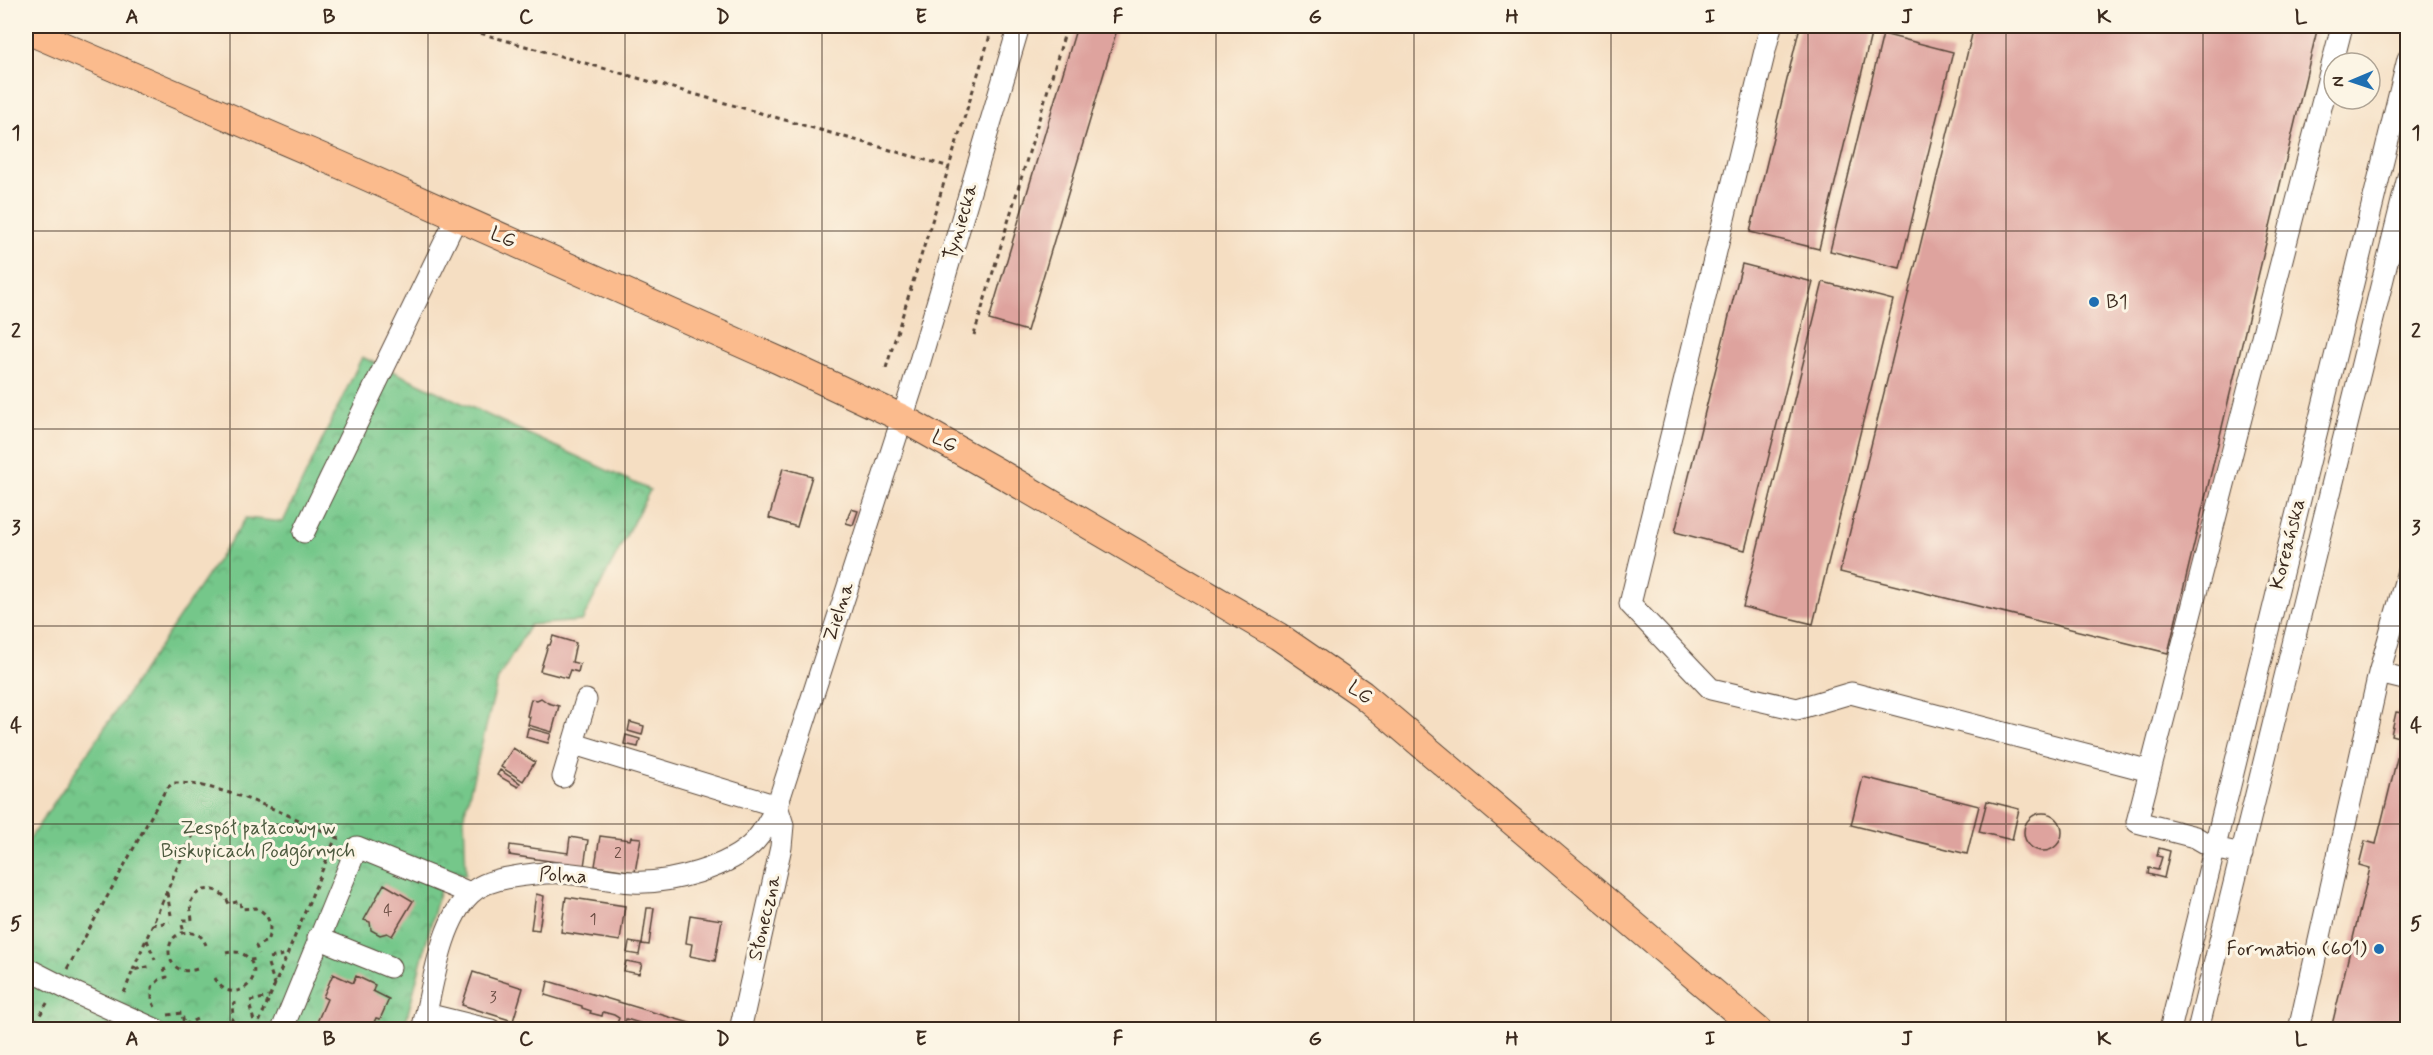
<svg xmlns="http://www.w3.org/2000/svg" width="2433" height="1055" viewBox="0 0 2433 1055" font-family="Mynerve,sans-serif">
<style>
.park{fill:url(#park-crowns);stroke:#587854;stroke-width:1.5}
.building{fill:#dea39e}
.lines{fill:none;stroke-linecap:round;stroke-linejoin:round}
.minor-casing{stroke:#574537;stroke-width:23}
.major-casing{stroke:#574537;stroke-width:29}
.path{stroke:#574537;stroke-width:3;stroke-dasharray:4.5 4.5;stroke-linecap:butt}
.minor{stroke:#fff;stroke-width:21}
.major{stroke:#fbbb8d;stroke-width:27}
.grid{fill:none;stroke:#3b2a1e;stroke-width:1.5;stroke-opacity:0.55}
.poi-dot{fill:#1f6fb2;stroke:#fcf5e5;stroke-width:2}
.labels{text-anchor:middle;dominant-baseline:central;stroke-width:6;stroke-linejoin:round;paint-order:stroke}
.number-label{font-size:16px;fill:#64483e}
.street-label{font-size:20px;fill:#3b2a1e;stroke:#fcf5e5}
.poi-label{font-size:20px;fill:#3b2a1e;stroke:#fcf5e5;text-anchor:start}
.park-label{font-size:20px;fill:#4c593e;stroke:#fcf5e5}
.neatline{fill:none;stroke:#3b2a1e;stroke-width:2}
.grid-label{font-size:20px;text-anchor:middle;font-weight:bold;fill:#3b2a1e}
</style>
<defs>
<pattern id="park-crowns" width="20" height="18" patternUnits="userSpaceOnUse" patternTransform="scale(1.5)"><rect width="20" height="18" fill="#75c78a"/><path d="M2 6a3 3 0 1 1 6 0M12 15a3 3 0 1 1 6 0" fill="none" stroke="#61a270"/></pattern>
</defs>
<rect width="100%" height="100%" fill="#fcf5e5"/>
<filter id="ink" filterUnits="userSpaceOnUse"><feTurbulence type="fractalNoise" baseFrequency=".0167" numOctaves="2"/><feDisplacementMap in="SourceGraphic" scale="12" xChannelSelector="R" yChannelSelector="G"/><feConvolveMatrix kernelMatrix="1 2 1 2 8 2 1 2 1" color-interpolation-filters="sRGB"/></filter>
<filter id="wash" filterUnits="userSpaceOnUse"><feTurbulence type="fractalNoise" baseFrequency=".008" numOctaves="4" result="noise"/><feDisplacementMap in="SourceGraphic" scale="24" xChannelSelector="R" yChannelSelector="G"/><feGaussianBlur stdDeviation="1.35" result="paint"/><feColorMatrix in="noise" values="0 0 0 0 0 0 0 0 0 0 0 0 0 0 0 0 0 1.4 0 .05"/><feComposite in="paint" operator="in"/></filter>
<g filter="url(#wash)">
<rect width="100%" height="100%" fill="#f5dec2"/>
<!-- park -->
<path class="park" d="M362 357 650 490 582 621 530 625 498 679 464 815 466 875 445 870 404 1029 26 1030V844L246 518 283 522Z"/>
<g id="blocks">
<!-- building -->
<path class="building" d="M1077 26H1118L1027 331 989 320Z
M1800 26H1873L1819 249 1750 232Z
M1974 26H2318L2168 653 1840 572Z
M1883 34 1953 52 1900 268 1830 251Z
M1742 264 1813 282 1745 550 1675 532Z
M1823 282 1893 300 1813 624 1743 607Z
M783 468 812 476 797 527 769 518Z
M851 509 858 511 853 525 846 523Z
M553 636 576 643 572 662 580 664 578 672 570 670 567 678 540 671 548 645H550Z
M541 698 548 703 559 706 552 732 528 725 530 717 527 716 531 699 537 700Z
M2396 712 2408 714V1029H2331L2370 868 2359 865 2365 841 2376 844 2402 738 2391 735Z
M630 722 644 726 642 735 628 731Z
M528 728 551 734 548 743 526 737Z
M626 735 640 739 638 747 624 744Z
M513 748 535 762 523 781 501 767Z
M500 770 520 783 518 787 497 775Z
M1863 777 1979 806 1967 854 1851 825Z
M1987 801 2019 809 2012 840 1979 832Z
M2024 832a19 19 0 1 1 38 0a19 19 0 1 1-38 0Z
M600 836 630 840 631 837 641 838 635 872 595 866Z
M570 837 588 840 584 866 509 855 510 845 568 853Z
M2159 848 2170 851 2164 878 2148 874 2149 868 2158 870 2162 857 2157 856Z
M384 884 413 901 392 936 387 933 380 935 371 930 370 922 364 920Z
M536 894 544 896 539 930 531 929Z
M566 897 625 906 620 941 561 932Z
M647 908H654L649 945 642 944Z
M690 915 722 920 715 961 690 956 692 944 686 943Z
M629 942 641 944 639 955 627 953Z
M626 961 642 964 639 974 624 971Z
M473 972 523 988 513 1021 462 1005Z
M333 974 353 983 356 976 375 985 373 991 389 999 380 1019 376 1018 371 1029H314L327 999 323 997Z
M548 981 693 1024 692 1029H656V1028L650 1026 649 1029H642L643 1024 626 1019 623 1029H619L620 1027 616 1026 619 1018 614 1015 603 1012 602 1016 590 1013 591 1011 582 1008V1006L545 995Z"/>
</g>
</g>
<g filter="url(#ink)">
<use href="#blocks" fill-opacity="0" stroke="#574537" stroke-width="1.5"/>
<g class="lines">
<!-- minor casing -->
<g class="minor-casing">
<path id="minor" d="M1771 26 1630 604 1711 689 1797 709 1851 693 2150 771
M304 532 457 217
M2408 571 2379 673 2408 680
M574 744 777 806
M563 777 586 700
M2242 854 2214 848 2195 837 2137 822 2342 26
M318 938 390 967
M26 968 71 991 157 1030
M426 1014 491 1030
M282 1030 357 847 470 893
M422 1030C433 989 439 924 470 894 479 885 495 880 507 878 525 875 543 872 561 873 585 874 609 881 633 882 669 884 731 867 755 841 765 830 771 818 777 806L912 388 1019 26
M740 1030 781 847 783 825 777 806
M2170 1030 2408 59
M2198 1030 2408 177
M2299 1030 2379 673"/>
</g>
<!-- major casing -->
<g class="major-casing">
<path id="major" d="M26 30 338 164 778 360 902 418 1003 475 1278 636 1362 694 1758 1030"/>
</g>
<!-- path -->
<path class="path" d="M455 26 950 167
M974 335 1067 26
M886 368 993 26
M167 893 171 915
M183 920H192L190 904C197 884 221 885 229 904L240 901 241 909 256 908C270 914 273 927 267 941L256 946 259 954
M152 925 170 922
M182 925 184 932
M147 940 155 960
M270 958 288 954
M250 960 259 959
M268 964 275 985
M67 969C101 909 133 849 166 789L173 783C218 781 298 819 340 839
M197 969C161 981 160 926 192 933 200 934 203 938 206 945
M133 970 176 870 196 829
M215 978C230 1008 267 981 249 959 242 951 235 951 226 953
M124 993 133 970 152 966
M250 1001 269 997
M155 1007 152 1001V987L160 979 167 977 164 968
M250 1007 256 1028
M168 1015 182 1013 184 1025 197 1019 202 1030
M31 1030 49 1000
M228 1030 233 1017 232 1004 239 1003
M256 1030 336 837"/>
<!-- minor -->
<use href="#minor" class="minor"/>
<!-- major -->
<use href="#major" class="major"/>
</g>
</g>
<!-- grid -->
<path class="grid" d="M230 26V1030M428 26V1030M625 26V1030M822 26V1030M1019 26V1030M1216 26V1030M1414 26V1030M1611 26V1030M1808 26V1030M2006 26V1030M2203 26V1030M26 231H2408M26 429H2408M26 626H2408M26 824H2408"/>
<!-- markers -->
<g class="poi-dot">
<circle cx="2094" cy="302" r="6"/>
<circle cx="2379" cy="949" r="6"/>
</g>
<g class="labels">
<!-- number labels -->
<g class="number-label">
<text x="618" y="853">2</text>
<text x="388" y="910">4</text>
<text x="593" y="919">1</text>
<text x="493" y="997">3</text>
</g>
<!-- street labels -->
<g class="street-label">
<text transform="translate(961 222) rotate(-74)">Tyniecka</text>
<text transform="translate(503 238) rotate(24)">LG</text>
<text transform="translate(944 442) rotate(29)">LG</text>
<text transform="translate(2288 544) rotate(-76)">Koreańska</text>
<text transform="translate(839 612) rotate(-72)">Zielna</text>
<text transform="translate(1360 693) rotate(37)">LG</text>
<text transform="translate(563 876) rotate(3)">Polna</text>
<text transform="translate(765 918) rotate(-77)">Słoneczna</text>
</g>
<!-- poi labels -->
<g class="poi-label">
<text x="2106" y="302">B1</text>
<text x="2367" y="949" text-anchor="end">Formation (601)</text>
</g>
<!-- park labels -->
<g class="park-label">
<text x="258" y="828">Zespół pałacowy w<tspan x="258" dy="23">Biskupicach Podgórnych</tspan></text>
</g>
</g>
<!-- margin -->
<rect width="2433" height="1055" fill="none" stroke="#fcf5e5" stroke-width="66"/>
<!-- north arrow -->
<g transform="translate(2352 81) rotate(268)"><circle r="28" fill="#fcf5e5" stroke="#afa495" stroke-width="1.5"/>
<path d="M0-4.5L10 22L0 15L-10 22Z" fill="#1f6fb2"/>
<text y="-9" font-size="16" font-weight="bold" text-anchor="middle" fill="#3b2a1e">N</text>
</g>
<rect x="33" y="33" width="2367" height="989" class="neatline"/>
<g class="grid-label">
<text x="132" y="23">A</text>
<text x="329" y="23">B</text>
<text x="526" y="23">C</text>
<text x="723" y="23">D</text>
<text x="921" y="23">E</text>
<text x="1118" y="23">F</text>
<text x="1315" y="23">G</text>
<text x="1512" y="23">H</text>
<text x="1710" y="23">I</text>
<text x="1907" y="23">J</text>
<text x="2104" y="23">K</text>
<text x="2301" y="23">L</text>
<text x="16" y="139">1</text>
<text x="2416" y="139">1</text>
<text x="16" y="337">2</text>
<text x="2416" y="337">2</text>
<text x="16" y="534">3</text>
<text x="2416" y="534">3</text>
<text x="16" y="732">4</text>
<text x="2416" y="732">4</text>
<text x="16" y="930">5</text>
<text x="2416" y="930">5</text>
<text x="132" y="1045">A</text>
<text x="329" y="1045">B</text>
<text x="526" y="1045">C</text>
<text x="723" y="1045">D</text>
<text x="921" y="1045">E</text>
<text x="1118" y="1045">F</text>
<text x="1315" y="1045">G</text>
<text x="1512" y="1045">H</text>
<text x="1710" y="1045">I</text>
<text x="1907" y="1045">J</text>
<text x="2104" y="1045">K</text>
<text x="2301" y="1045">L</text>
</g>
</svg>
